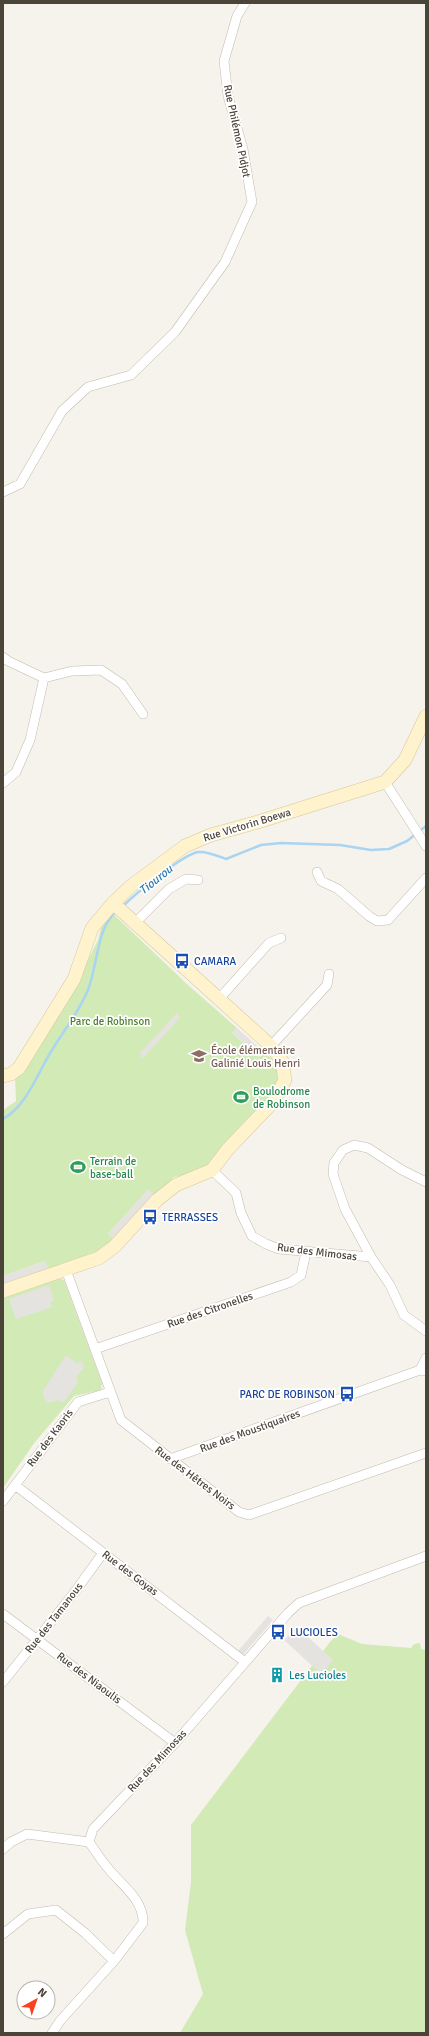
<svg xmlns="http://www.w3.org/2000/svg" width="429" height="2036" viewBox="0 0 429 2036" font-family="Signika,sans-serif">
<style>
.green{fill:#d2eab5}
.parking{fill:#e5e3e0}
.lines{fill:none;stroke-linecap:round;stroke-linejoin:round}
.stream{stroke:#a9d4f2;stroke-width:2.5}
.street-casing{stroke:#c2bbae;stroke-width:10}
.secondary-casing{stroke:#d6c79b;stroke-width:14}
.street{stroke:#fff;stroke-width:9}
.secondary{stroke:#fff3cd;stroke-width:13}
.labels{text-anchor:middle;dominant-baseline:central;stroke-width:3.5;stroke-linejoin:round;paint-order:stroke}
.street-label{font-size:11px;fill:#4b4439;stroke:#fff}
.transit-label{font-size:11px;fill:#164399;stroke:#fff;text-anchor:start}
.park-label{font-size:11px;fill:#4a7f2a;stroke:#fff}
.education-label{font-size:11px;fill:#785e54;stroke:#fff;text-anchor:start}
.leisure-label{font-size:11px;fill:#27864d;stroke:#fff;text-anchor:start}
.culture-label{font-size:11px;fill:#0d838f;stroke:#fff;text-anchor:start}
.water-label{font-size:12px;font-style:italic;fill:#2e7ab2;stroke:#fff}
</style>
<rect width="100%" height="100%" fill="#f6f3ec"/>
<!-- green -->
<path class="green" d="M111 912 188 985 237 1028 232 1033 259 1057 264 1052C279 1065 280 1070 276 1089L205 1167 193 1173 174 1177 155 1196 148 1190 108 1234 112 1237V1243L102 1252 49 1271 45 1261 3 1276V1110L16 1101 15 1077 72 992 98 940 102 924Z
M59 1278 64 1280 102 1383 101 1390 74 1396 35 1442 3 1488V1298Z
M338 1634 362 1644 411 1648 414 1644 420 1643 421 1649 426 1650V2033H180L203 1994 185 1930 191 1882V1825L330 1642Z"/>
<!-- parking -->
<path class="parking" d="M177 1013 180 1018 142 1059 140 1053Z
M237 1028 264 1052 260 1057 232 1033Z
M148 1189 155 1196 112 1243V1237L108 1234Z
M45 1261 49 1271 5 1287 3 1276Z
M49 1285 54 1300 50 1302 52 1307 16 1319 9 1299Z
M66 1355 76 1363 82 1361 84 1368 76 1377 78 1382 63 1403 58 1400 49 1403 43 1398V1391Z
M268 1616 273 1620 243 1655 238 1651Z
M297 1627 333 1660 321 1674 284 1640Z"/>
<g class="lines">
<!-- stream -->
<path class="stream" d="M122 907C135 894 182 855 198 852 207 851 218 856 226 859L261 845 281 843 340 845 371 850 389 849 407 841 426 826
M3 1119C27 1106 38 1072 52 1050 64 1030 79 1012 88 990 98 965 96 930 116 911"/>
<!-- street casing -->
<g class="street-casing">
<path id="street" d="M3 492 20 484 62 411 88 387 131 375 175 332 225 262 252 202 243 149 228 96 224 61 237 16 245 3
M3 657 8 661 44 678 72 671 101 670 122 684 143 714
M385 782 426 846
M3 783 16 772 30 740 44 678
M317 872 321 881 338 889 369 916 377 921 388 920 426 878
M135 923 169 889 186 879 198 880
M219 999 269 943 281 938
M271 1046 327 985 329 974
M212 1170 236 1193 241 1213 252 1236 266 1244 279 1249 371 1257 390 1285 404 1315 426 1331
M371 1257 345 1209 333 1174 334 1163 343 1150 354 1145 368 1148 402 1170 426 1182
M66 1270 121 1420 239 1512 249 1515 426 1453
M95 1349 291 1282 301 1275 306 1252
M420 1370 426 1358
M170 1459 420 1370 426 1371
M15 1485 245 1662
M3 1501 78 1402 110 1392
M3 1614 175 1743
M3 1682 74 1593 103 1553
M3 1849 11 1842 27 1834 89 1842
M3 1934 28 1914 56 1910 85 1933 114 1961
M52 2033 60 2021 114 1961 143 1923C144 1899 120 1884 107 1867 100 1859 95 1850 89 1842L93 1829 175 1743 288 1613 299 1603 426 1556"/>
</g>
<!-- secondary casing -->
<g class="secondary-casing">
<path id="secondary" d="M3 1076 11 1074 19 1068 74 979 92 928 113 903 131 886 185 846 211 835 261 821 385 782 405 760 426 716
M3 1291 99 1258 115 1246 157 1200 176 1185 212 1170 228 1149 273 1102 285 1080 282 1061 271 1046 113 903"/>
</g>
<!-- street -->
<use href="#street" class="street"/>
<!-- secondary -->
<use href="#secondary" class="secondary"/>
</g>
<!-- icons -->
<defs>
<g id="bus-bare" transform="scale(1.2)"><path d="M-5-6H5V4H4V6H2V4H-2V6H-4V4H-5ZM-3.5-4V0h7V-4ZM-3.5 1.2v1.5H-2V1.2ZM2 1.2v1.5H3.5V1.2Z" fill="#1a4fb4" stroke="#fff" stroke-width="2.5" paint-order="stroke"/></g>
<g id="school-bare" transform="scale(1.2)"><path d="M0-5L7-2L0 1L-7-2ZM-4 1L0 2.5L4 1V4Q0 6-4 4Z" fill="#8d6e63" stroke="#fff" stroke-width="2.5" paint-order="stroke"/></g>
<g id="stadium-bare" transform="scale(1.2)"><path d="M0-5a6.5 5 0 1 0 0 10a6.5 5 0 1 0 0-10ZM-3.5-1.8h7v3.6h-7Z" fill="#2e9e5b" stroke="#fff" stroke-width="2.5" paint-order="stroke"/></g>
<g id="building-bare" transform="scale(1.2)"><path d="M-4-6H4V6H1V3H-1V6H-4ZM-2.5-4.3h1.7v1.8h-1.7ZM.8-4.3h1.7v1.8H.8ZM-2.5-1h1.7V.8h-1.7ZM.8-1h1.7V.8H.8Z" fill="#0f9aa8" stroke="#fff" stroke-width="2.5" paint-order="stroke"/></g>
</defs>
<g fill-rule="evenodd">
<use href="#bus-bare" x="182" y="961"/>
<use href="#school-bare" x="199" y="1056"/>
<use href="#stadium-bare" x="241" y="1097"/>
<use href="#stadium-bare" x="78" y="1167"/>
<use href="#bus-bare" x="150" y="1217"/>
<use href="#bus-bare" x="347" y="1394"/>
<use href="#bus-bare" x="278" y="1632"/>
<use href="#building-bare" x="277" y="1675"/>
</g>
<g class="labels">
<!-- street labels -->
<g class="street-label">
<text transform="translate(237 131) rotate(78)">Rue Philémon Pidjot</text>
<text transform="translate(247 825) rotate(-17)">Rue Victorin Boewa</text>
<text transform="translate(317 1252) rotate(7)">Rue des Mimosas</text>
<text transform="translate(210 1310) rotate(-19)">Rue des Citronelles</text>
<text transform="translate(250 1431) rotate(-20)">Rue des Moustiquaires</text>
<text transform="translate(50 1438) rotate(-53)">Rue des Kaoris</text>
<text transform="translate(195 1478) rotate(37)">Rue des Hêtres Noirs</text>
<text transform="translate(130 1573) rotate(37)">Rue des Goyas</text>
<text transform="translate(54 1618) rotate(-52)">Rue des Tamanous</text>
<text transform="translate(89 1678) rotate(37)">Rue des Niaoulis</text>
<text transform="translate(157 1761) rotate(-47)">Rue des Mimosas</text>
</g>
<!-- transit labels -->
<g class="transit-label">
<text x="194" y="961">CAMARA</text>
<text x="162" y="1217">TERRASSES</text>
<text x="335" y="1394" text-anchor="end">PARC DE ROBINSON</text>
<text x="290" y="1632">LUCIOLES</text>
</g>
<!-- park labels -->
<g class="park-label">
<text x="110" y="1021">Parc de Robinson</text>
</g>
<!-- education labels -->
<g class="education-label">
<text x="211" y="1050">École élémentaire<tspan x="211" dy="13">Galinié Louis Henri</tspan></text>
</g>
<!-- leisure labels -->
<g class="leisure-label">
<text x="253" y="1091">Boulodrome<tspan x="253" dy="13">de Robinson</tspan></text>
<text x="90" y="1161">Terrain de<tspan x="90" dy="13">base-ball</tspan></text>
</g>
<!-- culture labels -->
<g class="culture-label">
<text x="289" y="1675">Les Lucioles</text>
</g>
<!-- water labels -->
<g class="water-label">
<text transform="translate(156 880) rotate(-39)">Tiourou</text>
</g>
</g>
<!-- border -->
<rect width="429" height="2036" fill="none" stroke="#4b4439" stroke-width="8"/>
<!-- north arrow -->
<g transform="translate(36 2000) rotate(40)"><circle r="19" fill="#ffffff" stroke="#b7b4b0"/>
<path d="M0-3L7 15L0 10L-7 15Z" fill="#fc3f1d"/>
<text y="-6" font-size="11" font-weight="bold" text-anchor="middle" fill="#4b4439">N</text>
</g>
</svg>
